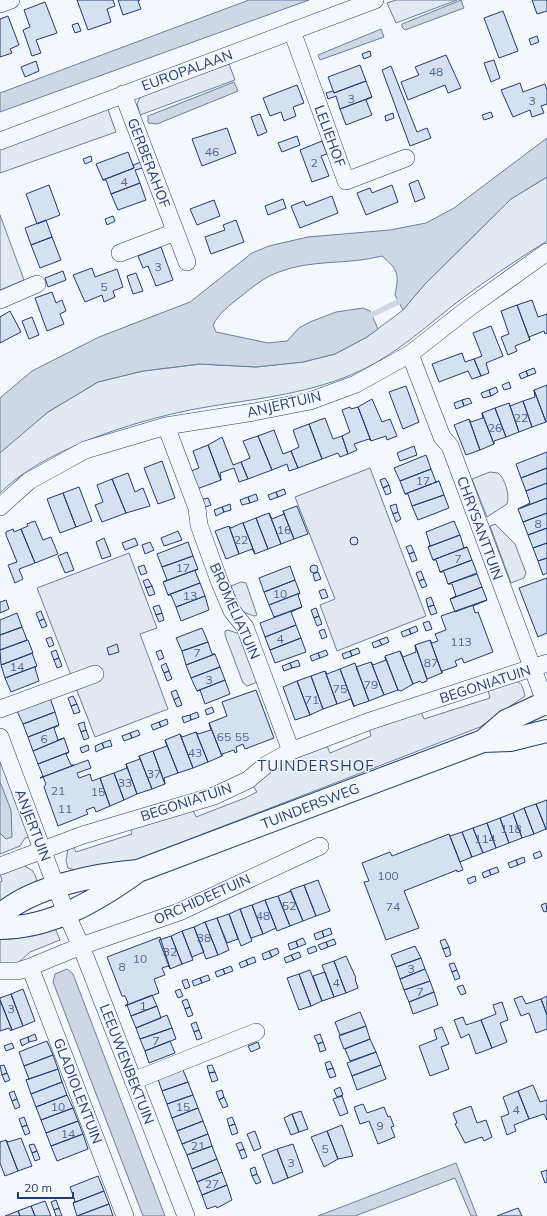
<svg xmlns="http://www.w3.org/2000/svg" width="547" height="1216" viewBox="0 0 547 1216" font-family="Mulish,sans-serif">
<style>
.green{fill:#e3e9f0;stroke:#687fa3}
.parking{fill:#e3e8f0;stroke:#687fa3}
.water{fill:#cfd7e4;stroke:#687fa3}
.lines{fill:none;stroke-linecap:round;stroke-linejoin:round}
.stream{stroke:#cfd7e4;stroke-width:5.5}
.building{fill:#d5e0f0;stroke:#1d3f73}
.street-casing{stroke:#1d3f73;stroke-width:18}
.secondary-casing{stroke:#1d3f73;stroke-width:24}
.street{stroke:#f4f7fb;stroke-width:17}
.secondary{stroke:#f4f7fb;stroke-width:22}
.labels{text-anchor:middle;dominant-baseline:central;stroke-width:3;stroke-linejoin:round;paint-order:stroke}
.number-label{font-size:12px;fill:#4b6792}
.street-label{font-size:14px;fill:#1d3f73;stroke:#f4f7fb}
.neighbourhood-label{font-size:15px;letter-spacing:1px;fill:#1d3f73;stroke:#f4f7fb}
</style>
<rect width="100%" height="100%" fill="#f4f7fb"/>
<!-- green -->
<path class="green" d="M396 0H457L396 23 387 3Z
M229 64 235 80 140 115 137 103 142 95Z
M107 107 116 132 0 173V148Z
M547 177V241C518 259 488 279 460 300 422 329 390 361 343 378 293 397 242 400 190 410 131 422 43 450 0 493V453L5 448 48 412 98 382 143 371 200 364 256 367 303 362 335 354 367 337 403 310 425 284 511 199Z
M0 215 24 280 0 290Z
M490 472 498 473C505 478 510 495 507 504L487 517 472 479Z
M495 524 515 544 526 573 524 578 511 583 490 526Z
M241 582 246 583 257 615 254 616 241 611 231 586Z
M228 630 240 634 258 682 247 686 243 683 225 635V631Z
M515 681C523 683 523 689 525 696L480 727 133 861 75 870 68 868 66 861 68 849 73 846 76 852 132 834 130 827 193 810 196 817 245 798 257 792 253 785 279 765 327 746 330 753 371 736 369 729 421 711 424 719 490 698 488 690Z
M0 757 29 837 25 838 20 846 0 854Z
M23 865 33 871 37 880 0 907V882L2 881 0 873Z
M55 928 60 940 30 952 18 963 0 964V936Z"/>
<!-- parking -->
<path class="parking" d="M370 468 426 616 337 651 320 605 335 599 295 497Z
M129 553 157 628 140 634 168 709 95 737 37 588Z"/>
<!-- water -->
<path class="water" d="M249 0H309L0 112V93Z
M461 0 464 8 405 30 402 27V24Z
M381 29 384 37 320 60 318 55Z
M234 82 238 91 157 124 148 123V116Z
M547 138V177L511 199 425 284 403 310 395 295C399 275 399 270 382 256 349 265 311 259 279 272 264 277 253 287 240 297 230 305 219 313 213 325L216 332 268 343 287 341 299 328 310 322 336 312 357 309 363 308 370 311 378 329 367 337 335 354 303 362 256 367 200 364 143 371 98 382 48 412 0 453V398L32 371 99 337 190 302 252 253 269 246 308 237 390 230 426 223 454 208Z
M0 782 11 810 12 837 6 839 0 833Z
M67 969 73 974 165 1216H143L53 982 55 974Z
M456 1163 477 1216H471L455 1178 355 1216H318Z"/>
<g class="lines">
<!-- stream -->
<path class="stream" d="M365 318 398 302 402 297"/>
</g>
<!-- building -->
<path class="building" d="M77 0H113L115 6 107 9 111 22 88 30Z
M118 0H140L138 1 141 9 123 15Z
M532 0H547V11L537 14Z
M45 2 57 33 36 40 41 53 32 56 23 30 30 27 24 10Z
M503 11 518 51 499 58 484 18Z
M8 16 19 45 10 49 12 53 0 57V19Z
M78 23 81 31 75 33 72 25Z
M537 36 539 42 531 45 529 39Z
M370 51 371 56 364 59 362 54Z
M446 55 461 88 448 93 445 85 408 100 401 82 419 75 415 67Z
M494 60 500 78 491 82 484 63Z
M36 61 39 71 25 77 21 67Z
M360 65 366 81 334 93 328 77Z
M391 66 417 132 427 128 431 138 410 146 382 70Z
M366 81 372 97 340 109 336 96 328 99 326 93 333 91 334 93Z
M520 83 523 92 545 84 547 90V104L541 106 544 113 532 117 530 110 513 117 501 90Z
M297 85 304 103 293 107 296 116 284 121 281 112 270 116 263 98Z
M372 97 366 100 372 115 346 125 340 109Z
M491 112 493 117 484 120 482 115Z
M393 113 394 118 386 121 385 116Z
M260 114 267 132 258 136 251 117Z
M227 128 236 153 202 166 192 139Z
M297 136 300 145 282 152 278 143Z
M322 141 327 154 321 156 329 176 312 182 300 150Z
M128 152 134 168 103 180 96 164Z
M91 156 92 161 85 164 83 159Z
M141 162 143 168 135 170 140 183 111 194 106 180H103L134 168 133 165Z
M418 180 425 198 415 202 409 184Z
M140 183 146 200 118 210 111 194Z
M49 185 60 215 37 224 26 194Z
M392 185 398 202 366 215 357 193 370 188 372 193Z
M332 196 338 213 300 228 291 206 304 201 306 206Z
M283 199 286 208 268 215 265 206Z
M214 200 220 216 197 225 190 209Z
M113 216 115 221 107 225 105 219Z
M46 220 52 237 31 245 25 228Z
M236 220 244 242 211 254 205 237 225 230 223 225Z
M52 237 61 260 40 268 31 245Z
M161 247 173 280 156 286 148 266 143 268 138 256Z
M92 268 95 277 117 269 123 287 113 291 115 297 104 302 102 295 85 302 73 275Z
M63 271 66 280 48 287 45 278Z
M136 273 143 291 133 294 127 276Z
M52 292 56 303 62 300 66 311 60 314 64 324 47 331 35 298Z
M532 300 538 317 547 314V333L545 334 544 331 529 337 530 340 517 305Z
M517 305 530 340 515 346 517 351 508 355 501 337 509 334 501 311Z
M10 311 21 332 0 343V317Z
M32 317 39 335 29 339 22 321Z
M491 326 503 356 486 363 489 373 481 376 474 359 482 356 473 333Z
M462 353 465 362 474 359 481 376 472 379 468 371 439 382 432 364Z
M534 368 536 373 528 376 526 371Z
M526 371 528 376 521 379 519 374Z
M509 382 511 388 504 390 502 385Z
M547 385V421L546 422 534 390Z
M406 386 419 422 403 429 389 392Z
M496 387 498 392 491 396 489 390Z
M489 390 491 396 483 398 481 393Z
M534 390 546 422 532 427 523 401 535 397Z
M469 398 472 403 464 406 462 400Z
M372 399 382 422 390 419 397 436 387 440 386 436 371 441 358 407Z
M462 400 464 406 456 409 454 403Z
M523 401 532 427 519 432 509 403 510 406Z
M509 403 519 432 506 437 495 408Z
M350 407 351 409 358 407 371 441 369 439 354 444 357 450 348 454 342 436 350 432 342 410Z
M495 408 506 437 494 441V444L482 413Z
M482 413 494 444 480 450 469 419 471 422 483 418Z
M325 418 333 439 342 436 348 454 340 457 338 453 322 459 309 424Z
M469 419 480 450 466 455 454 425Z
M309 424 322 459 298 468 291 451 299 447 293 430Z
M274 430 283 454 291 451 298 468 289 471 287 464 272 470 258 436Z
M258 436 272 470 248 479 241 462 250 458 243 441Z
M222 437 233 465 241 462 248 479 239 482 234 468 220 473 221 480 208 445Z
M208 445 221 480 197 489 191 471 199 468 193 451Z
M414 446 417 455 400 461 397 453Z
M547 452V468L521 478 516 464Z
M426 455 431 469 400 481 394 468Z
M162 461 175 498 158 504 144 468Z
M547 468V483L526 491 521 478Z
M431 469 436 482 439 481 405 494 400 481Z
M128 473 135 492 143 488 150 506 126 513 112 479Z
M385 478 389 485 383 488 380 480Z
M112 479 126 513 102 522 95 505 103 502 97 485Z
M439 481 444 495 412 506 408 494H405Z
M547 483V498L518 509 530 503 526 491Z
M389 485 391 493 386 495 383 488Z
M79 487 92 521 76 527 63 493Z
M284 489 286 494 278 497 276 492Z
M276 492 278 497 270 500 268 495Z
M63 493 76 527 60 533 47 499Z
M256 494 258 500 250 503 248 497Z
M444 495 449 508 418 520 412 506Z
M248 497 250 503 242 505 240 500Z
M208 498 211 505 203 508 200 500Z
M547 498V513L523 522 518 509Z
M230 504 231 510 224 512 222 507Z
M396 504 398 512 393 514 390 506Z
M297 506 308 534 294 539 283 511Z
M222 507 224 512 216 516 214 510Z
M283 511 294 539 281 544 269 513 272 519 284 514Z
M398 512 401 519 396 522 393 514Z
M269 513 281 544 268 549 256 518Z
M547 513V528L528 535 523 522Z
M256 518 268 549 255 554 243 523Z
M35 521 43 540 51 537 58 554 35 563 21 529 28 526 27 524Z
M454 521 460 535 428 547 430 545 426 532Z
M242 523H243L255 554 252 549 239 554 229 526 231 528Z
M229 526 239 554 226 559 215 531Z
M547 528V543L533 548 528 535Z
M13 529 14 532 21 529 35 563 19 569 23 579 15 583 8 565 17 562 6 535V532Z
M178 531 182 540 164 546 161 538Z
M460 535 464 548 467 547 433 560 428 547Z
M350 541a4 4 0 1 1 8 0a4 4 0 1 1-8 0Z
M104 538 111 556 102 559 96 542Z
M135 538 138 545 125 550 122 543Z
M150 542 154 550 145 554 142 545Z
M188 542 193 556 162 567 157 554Z
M547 543V558L538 561 533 548Z
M411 545 414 552 409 554 406 547Z
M467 547 472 560 440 572 436 560H433Z
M67 552 74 570 65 573 58 556Z
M414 552 417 560 412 562 409 554Z
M193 556 198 569 163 582 167 580 162 567Z
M547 558V573L543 575 538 561Z
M472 560 477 573 448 584 444 572H440Z
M144 565 147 573 141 575 138 567Z
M310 569a4 4 0 1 1 8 0a4 4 0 1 1-8 0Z
M290 566 295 580 264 592 259 578Z
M198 569 195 571 200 583 168 595 163 582Z
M421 571 424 579 419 581 416 573Z
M318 572 321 579 315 581 313 574Z
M477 574 482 587 450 599 456 596 452 584H448Z
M547 578V633L538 637 519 588Z
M148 579 152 586 146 588 143 581Z
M424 579 427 586 422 588 419 581Z
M295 580 300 593 269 605 264 592Z
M200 583 205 596 176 607 171 595H168Z
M152 586 155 594 149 596 146 588Z
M482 587 487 600 455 612 450 599Z
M325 589 328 597 322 599 319 591Z
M300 593 298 595 302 607 274 617 269 605Z
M205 596 209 610 181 621 176 607Z
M431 597 434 605 428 607 426 599Z
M6 600 9 609 0 613V602Z
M487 600 473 606 475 613 478 612 493 652 464 663 462 658 455 661 457 666 442 671V673L430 640 432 643 438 641 435 634 446 630 441 616Z
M159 605 162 613 156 615 153 607Z
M434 605 437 613 431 615 428 607Z
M302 607 291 612 296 625 265 637 260 623Z
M316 608 319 616 314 618 311 610Z
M41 611 44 619 39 621 36 613Z
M17 613 22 627 0 635V620Z
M162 613 164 620 159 622 156 615Z
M319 616 322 624 317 626 314 618Z
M44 619 47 626 42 628 39 621Z
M429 621 432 629 426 631 423 623Z
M296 625 301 638 270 650 265 637Z
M416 626 418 631 411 634 409 629Z
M22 627 27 640 0 650V635Z
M202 628 208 642 182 651 176 638Z
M324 629 327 637 322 639 319 631Z
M409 629 411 634 403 637 401 632Z
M51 637 54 645 49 647 46 639Z
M387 637 389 642 382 645 379 640Z
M301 638 306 652 275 663 270 650Z
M28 640 33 653 1 665 0 650Z
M379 640 382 645 374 648 372 643Z
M430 640 442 673 427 679 415 645Z
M208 642 212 654H215L186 665 182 651Z
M117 644 119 652 109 655 107 648Z
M415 645 427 679V681L422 683 420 681 413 684 400 651 403 657 416 652Z
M358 648 360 653 352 656 350 651Z
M56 650 59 658 54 660 51 652Z
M161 650 164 658 159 660 156 652Z
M326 650 328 655 320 658 318 653Z
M350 651 352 656 344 659 342 654Z
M400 651 413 684 401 691 398 690 385 656Z
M32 653 37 666 5 678 1 665Z
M318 653 320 658 312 661 310 656Z
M215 654 220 667 191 678 186 665Z
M385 657 398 690 384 695 371 662 373 665 386 660Z
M59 658 62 666 57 668 54 660Z
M298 660 300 666 292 668 290 663Z
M371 662 384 695 369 701 356 667Z
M166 663 169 671 164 673 161 666Z
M290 663 292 668 284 671 282 666Z
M355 663 369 701 354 706 340 669Z
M37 666 35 668 39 681 11 692 5 678Z
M220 667 225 680 197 691 191 678Z
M340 669 354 706V707L351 699 337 704 325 671 327 674Z
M169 671 172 679 167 681 164 673Z
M325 671 337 704 323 709 311 676Z
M311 676 323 709 310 715 297 681Z
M225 680 230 694 205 704 200 690 197 691Z
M297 681 310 715 295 720 283 687Z
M176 690 179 697 174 700 171 692Z
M256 690 274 738 245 749 243 744 236 747 237 752 235 753 234 750 222 754V756L209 723 227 716 222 702Z
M73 696 77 704 71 706 68 698Z
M179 697 182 705 177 707 174 700Z
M50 698 55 712 23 724 17 711Z
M77 704 80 712 74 714 71 706Z
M212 707 214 712 207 715 205 710Z
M55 712 59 725 28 737 23 724Z
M197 712 199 717 191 720 190 715Z
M190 715 191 720 184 723 182 717Z
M167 719 168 724 161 727 159 722Z
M84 722 86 730 81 732 78 724Z
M159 722 161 727 153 730 151 725Z
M209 723 222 756 208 762 196 732 198 734 211 730Z
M59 725 54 728 58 740 64 738 33 751 28 737Z
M86 730 89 738 84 740 81 732Z
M138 730 140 735 132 738 130 733Z
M196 732 208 762 193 768 180 734 182 737Z
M130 733 132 738 124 741 122 736Z
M180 734 193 768 178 773 165 740Z
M64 738 69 752 38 764 33 751Z
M110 740 112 746 104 748 102 743Z
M165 740 178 773 164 778 165 784 153 751 167 746Z
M102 743 104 748 96 752 95 746Z
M88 745 89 750 82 753 80 748Z
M153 751 165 784 152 789 139 756Z
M69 752 66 754 71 765H74L40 778 43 776 38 764Z
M139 756 152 789 137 794 126 764 140 759Z
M88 760 91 768 77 773 79 778 90 774 92 781 100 778 110 806 96 812 94 807 86 810 88 814 58 826 44 787 46 784 43 777 40 778Z
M126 764 137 794 124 800 114 773 127 768Z
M114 773 124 800 110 806 100 778Z
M547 800V829H546L536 804Z
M536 804 546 829 534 834 524 808Z
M524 808 534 834 522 838 513 813Z
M513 813 522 838 509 843 500 818Z
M500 818 509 843 496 848 487 823Z
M487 823 496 848 483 853 473 828Z
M473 828 483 853 472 857 462 832Z
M462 832 472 857 460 862 450 836Z
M449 834 463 870 457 872V870L404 891 419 928 386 940 364 882 369 881 362 863 390 852 392 856Z
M540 851 542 856 535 859 533 854Z
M524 857 525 862 518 865 516 860Z
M516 860 518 865 510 868 508 863Z
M497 867 499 872 491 875 489 870Z
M489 870 491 875 484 878 482 873Z
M475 876 476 881 469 884 467 879Z
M318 880 330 911 316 916 304 885Z
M304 885 316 916 303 921 290 890Z
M291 891 303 921 290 926 278 896Z
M278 896 290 926 277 931 265 900Z
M265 900 276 928 263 934 252 905Z
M546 903 547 911 544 912 541 905Z
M252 905 263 934 251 938 240 909Z
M240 909 252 941 241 946 229 914Z
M229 914 238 939 227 943 217 918Z
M217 918 229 950 218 955 205 922Z
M205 922 218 955 206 959 194 927Z
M194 927 204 952 192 957 182 931Z
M330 928 332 934 324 937 322 931Z
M182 931 193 960 182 964 171 936Z
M322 931 324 937 316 940 314 934Z
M171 936 182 964 170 969 159 940Z
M160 937 170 968 168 966 162 968 165 975 154 979 159 993 125 1006 128 1003 125 996H122L107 957Z
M303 938 306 944 298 947 296 941Z
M334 939 336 944 328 947 326 942Z
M445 939 449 947 443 949 440 941Z
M296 941 298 947 290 950 288 944Z
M326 942 328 947 321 950 318 945Z
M315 946 317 951 309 954 307 949Z
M415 946 421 958 396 967 391 955Z
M449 947 451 955 446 957 443 949Z
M277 948 279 953 272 957 269 951Z
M269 951 272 957 264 960 262 954Z
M299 952 301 957 294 960 291 955Z
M291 955 294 960 286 963 284 958Z
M346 956 356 978 355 979 358 988 346 993 334 961Z
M254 957 256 962 248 965 246 960Z
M421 958 425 969 400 979 396 967Z
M246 960 248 965 241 968 239 963Z
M334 961 346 993 334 997 322 965Z
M454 963 457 970 452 972 449 964Z
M231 966 233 971 225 974 223 969Z
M223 969 225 974 217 977 215 972Z
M425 969 430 981 404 990 400 979Z
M310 970 322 1001 311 1006 299 974Z
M457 970 460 978 455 980 452 972Z
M325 972 334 997 322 1001 313 976Z
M299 974 311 1006 299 1010 287 978Z
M208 975 210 980 202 983 200 978Z
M200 978 202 983 194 986 192 981Z
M187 979 190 987 185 989 182 981Z
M430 981 434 992 409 1002 404 990Z
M463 985 466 993 461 995 457 987Z
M23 989 35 1021 23 1026 11 994Z
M180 989 183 996 178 998 175 991Z
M434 992 438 1005 413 1014 409 1002Z
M11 994 23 1026 12 1030 0 1000V998Z
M152 995 157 1006 131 1016 127 1005Z
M522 996 526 1004 541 999 547 1015V1029L536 1033 529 1013 521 1016 514 999Z
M547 996V1015L541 999Z
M187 999 190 1007 185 1009 182 1001Z
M0 1000 12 1030 11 1031 9 1028 0 1031Z
M502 1002 508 1020 500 1023 507 1042 492 1048 481 1020 496 1014 493 1005Z
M157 1006 161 1018 136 1028 131 1016Z
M190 1007 193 1015 188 1017 185 1009Z
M360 1012 366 1026 340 1035 335 1022Z
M167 1015 172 1028 140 1039 136 1028Z
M463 1017 466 1025 481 1020 492 1048 476 1054 469 1034 461 1038 454 1020Z
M196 1022 199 1030 194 1032 191 1024Z
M366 1026 370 1039 344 1049 339 1036Z
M442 1027 449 1044 441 1047 449 1069 430 1076 419 1046 437 1039 434 1030Z
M172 1028 176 1039 145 1051 140 1039Z
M199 1030 202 1038 197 1040 194 1032Z
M35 1034 37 1040 29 1042 28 1037Z
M320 1034 323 1042 318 1044 314 1036Z
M28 1037 29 1042 22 1046 20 1040Z
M370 1039 376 1052 350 1061 345 1049Z
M47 1041 53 1055 24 1066 19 1052Z
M170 1041 175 1053 149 1063 145 1051Z
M258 1042 260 1048 251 1052 248 1046Z
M323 1042 326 1050 320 1052 318 1044Z
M12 1043 14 1048 6 1051 4 1046Z
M376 1052 381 1065 352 1076 347 1063Z
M53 1055 58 1069 26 1080 29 1079 24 1066Z
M330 1061 333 1068 327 1070 325 1063Z
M4 1065 7 1073 2 1075 0 1066Z
M212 1065 215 1072 209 1073 207 1066Z
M381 1065 386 1079 357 1090 352 1076Z
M333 1068 336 1076 330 1078 327 1070Z
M58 1069 62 1082 31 1094 26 1080Z
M183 1070 188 1082 162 1091 158 1079Z
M215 1072 218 1080 212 1082 209 1073Z
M7 1073 10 1080 5 1082 2 1075Z
M62 1082 67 1095 36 1107 31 1094Z
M188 1082 193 1095 167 1104 162 1091Z
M533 1085 540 1102 547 1100V1120L544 1114 529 1119 518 1091Z
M340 1087 343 1095 337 1097 334 1090Z
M222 1090 224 1097 219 1100 216 1092Z
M14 1091 17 1099 12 1101 9 1093Z
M518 1091 529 1119 514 1125 516 1131 507 1135 501 1117 509 1114 503 1097Z
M67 1095 73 1108 41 1120 36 1107Z
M193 1095 198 1108 172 1118 167 1104Z
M342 1096 348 1113 340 1116 333 1099Z
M224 1097 228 1106 223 1108 219 1100Z
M17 1099 20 1107 15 1109 12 1101Z
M363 1104 367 1113 384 1107 388 1117 390 1116 394 1126 391 1127 395 1137 378 1144 369 1121 360 1124 354 1107Z
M471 1106 477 1123 486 1120 492 1137 484 1141 482 1137 465 1143 455 1124 457 1123 453 1113Z
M73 1108 78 1121 46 1133 41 1120Z
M198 1108 203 1121 177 1131 172 1118Z
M301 1111 308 1129 299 1132 292 1114Z
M292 1114 299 1132 291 1135 284 1118Z
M24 1117 27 1125 22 1127 19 1119Z
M232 1117 235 1124 229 1126 227 1119Z
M78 1121 83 1134 51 1146 46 1133Z
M203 1121 208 1134 182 1144 177 1131Z
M235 1124 238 1133 232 1135 229 1126Z
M27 1125 30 1133 25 1135 22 1127Z
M342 1125 353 1156 338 1159 327 1131Z
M255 1131 261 1148 254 1151 247 1134Z
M327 1131 338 1159 324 1167 311 1137Z
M83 1134 88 1149 57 1161 51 1146Z
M208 1134 212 1146 187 1155 182 1144Z
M21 1138 32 1166 18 1171 6 1140 8 1142Z
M6 1140 18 1171 5 1176 0 1163V1142Z
M241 1142 244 1149 239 1151 236 1144Z
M34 1144 37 1151 32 1153 29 1145Z
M293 1144 303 1172 288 1178 277 1149Z
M212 1146 217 1159 192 1169 187 1155Z
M244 1149 247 1157 242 1159 239 1151Z
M277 1149 288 1178 273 1184 262 1155Z
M37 1151 40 1159 35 1161 32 1153Z
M217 1159 222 1172 197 1182 192 1169Z
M255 1167 257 1174 252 1176 250 1169Z
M547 1170V1182L545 1183 541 1172Z
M222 1172 227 1185 202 1195 197 1182Z
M257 1174 261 1182 256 1184 252 1176Z
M98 1176 104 1191 73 1203 75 1201 70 1187Z
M227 1185 232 1200 217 1208 216 1206 207 1209 202 1195Z
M104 1191 109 1204 77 1216 73 1203Z
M56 1200 59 1208 54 1210 51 1202Z
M45 1201 51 1216H35L31 1206Z
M109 1204 113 1216H77Z
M31 1206 35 1216H20L18 1211Z
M59 1208 62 1216H56L54 1210Z
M518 1208 522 1216H497L502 1214Z
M18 1211 20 1216H5Z"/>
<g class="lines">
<!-- street casing -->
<g class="street-casing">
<path id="street" d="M0 4 11 0
M292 31 346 181 406 158
M123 94 187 262
M0 141 375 0
M120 253 175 232
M0 300 37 284
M410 354 442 437 450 446 547 707
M166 426 197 508 199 525 220 583 232 611 245 627 291 751
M0 507 29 481 85 450 166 426 254 412 310 401 356 384 410 354 470 307 547 252
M0 709 95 674
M0 737 66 913 81 946 186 1216
M0 866 83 835 214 796 248 780 266 765 291 751 370 721 547 663
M30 967 125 1216
M0 971H18L30 967 81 946 179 912 320 846
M133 1081 256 1032"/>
</g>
<!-- secondary casing -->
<g class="secondary-casing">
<path id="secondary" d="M483 741 506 721 547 702
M0 916C29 887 98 874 138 871L483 741 510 740 547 731
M0 928C51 928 98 900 138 871"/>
</g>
<!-- street -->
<use href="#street" class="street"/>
<!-- secondary -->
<use href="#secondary" class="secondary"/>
</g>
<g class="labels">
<!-- number labels -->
<g class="number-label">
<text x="436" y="71">48</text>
<text x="351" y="98">3</text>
<text x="532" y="100">3</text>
<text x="212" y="151">46</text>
<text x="314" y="162">2</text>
<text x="124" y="181">4</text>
<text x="158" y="266">3</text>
<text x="104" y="286">5</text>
<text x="521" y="417">22</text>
<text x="495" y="427">26</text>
<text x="423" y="480">17</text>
<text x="538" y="523">8</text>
<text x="284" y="529">16</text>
<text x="241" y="539">22</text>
<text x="458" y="558">7</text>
<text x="183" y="567">17</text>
<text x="280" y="593">10</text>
<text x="190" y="595">13</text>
<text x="280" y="638">4</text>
<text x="461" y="641">113</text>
<text x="197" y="652">7</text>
<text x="431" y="662">87</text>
<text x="17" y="666">14</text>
<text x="209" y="679">3</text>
<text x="371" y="684">79</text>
<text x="340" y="688">75</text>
<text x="312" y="699">71</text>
<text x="224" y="736">65</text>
<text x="242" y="736">55</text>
<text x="44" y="738">6</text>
<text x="195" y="752">43</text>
<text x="154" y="773">37</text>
<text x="125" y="782">33</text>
<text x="58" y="790">21</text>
<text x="98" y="791">15</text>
<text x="65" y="808">11</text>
<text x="511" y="828">118</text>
<text x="485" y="838">114</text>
<text x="388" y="875">100</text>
<text x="289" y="905">52</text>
<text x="393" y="906">74</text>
<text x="263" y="915">48</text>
<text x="204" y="937">38</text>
<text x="170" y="951">32</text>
<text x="140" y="958">10</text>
<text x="122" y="966">8</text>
<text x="411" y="968">3</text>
<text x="336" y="982">4</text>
<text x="420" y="991">7</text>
<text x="143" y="1005">1</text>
<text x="11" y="1008">3</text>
<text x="156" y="1040">7</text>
<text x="58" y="1106">10</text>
<text x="183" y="1106">15</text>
<text x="516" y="1109">4</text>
<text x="380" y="1125">9</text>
<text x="68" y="1133">14</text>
<text x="198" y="1145">21</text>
<text x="325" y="1148">5</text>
<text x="291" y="1162">3</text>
<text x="212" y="1183">27</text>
</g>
<!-- street labels -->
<g class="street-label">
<text transform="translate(187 70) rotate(-20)">EUROPALAAN</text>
<text transform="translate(330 136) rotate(70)">LELIEHOF</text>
<text transform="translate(149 163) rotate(69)">GERBERAHOF</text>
<text transform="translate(284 404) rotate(-13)">ANJERTUIN</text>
<text transform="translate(480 528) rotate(70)">CHRYSANTTUIN</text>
<text transform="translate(235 611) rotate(66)">BROMELIATUIN</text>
<text transform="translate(485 684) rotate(-18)">BEGONIATUIN</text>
<text transform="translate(186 802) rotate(-18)">BEGONIATUIN</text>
<text transform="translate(310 806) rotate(-21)">TUINDERSWEG</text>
<text transform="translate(33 825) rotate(69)">ANJERTUIN</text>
<text transform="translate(202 899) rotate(-24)">ORCHIDEETUIN</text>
<text transform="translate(127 1064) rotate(69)">LEEUWENBEKTUIN</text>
<text transform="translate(78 1091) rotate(69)">GLADIOLENTUIN</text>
</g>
<!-- neighbourhood labels -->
<g class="neighbourhood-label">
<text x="316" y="765">TUINDERSHOF</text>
</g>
</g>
<!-- scale -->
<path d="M18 1192v6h55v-6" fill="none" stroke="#1d3f73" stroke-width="2"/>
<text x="24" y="1192" font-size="12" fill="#1d3f73" stroke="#f4f7fb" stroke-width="3" paint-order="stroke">20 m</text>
</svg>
